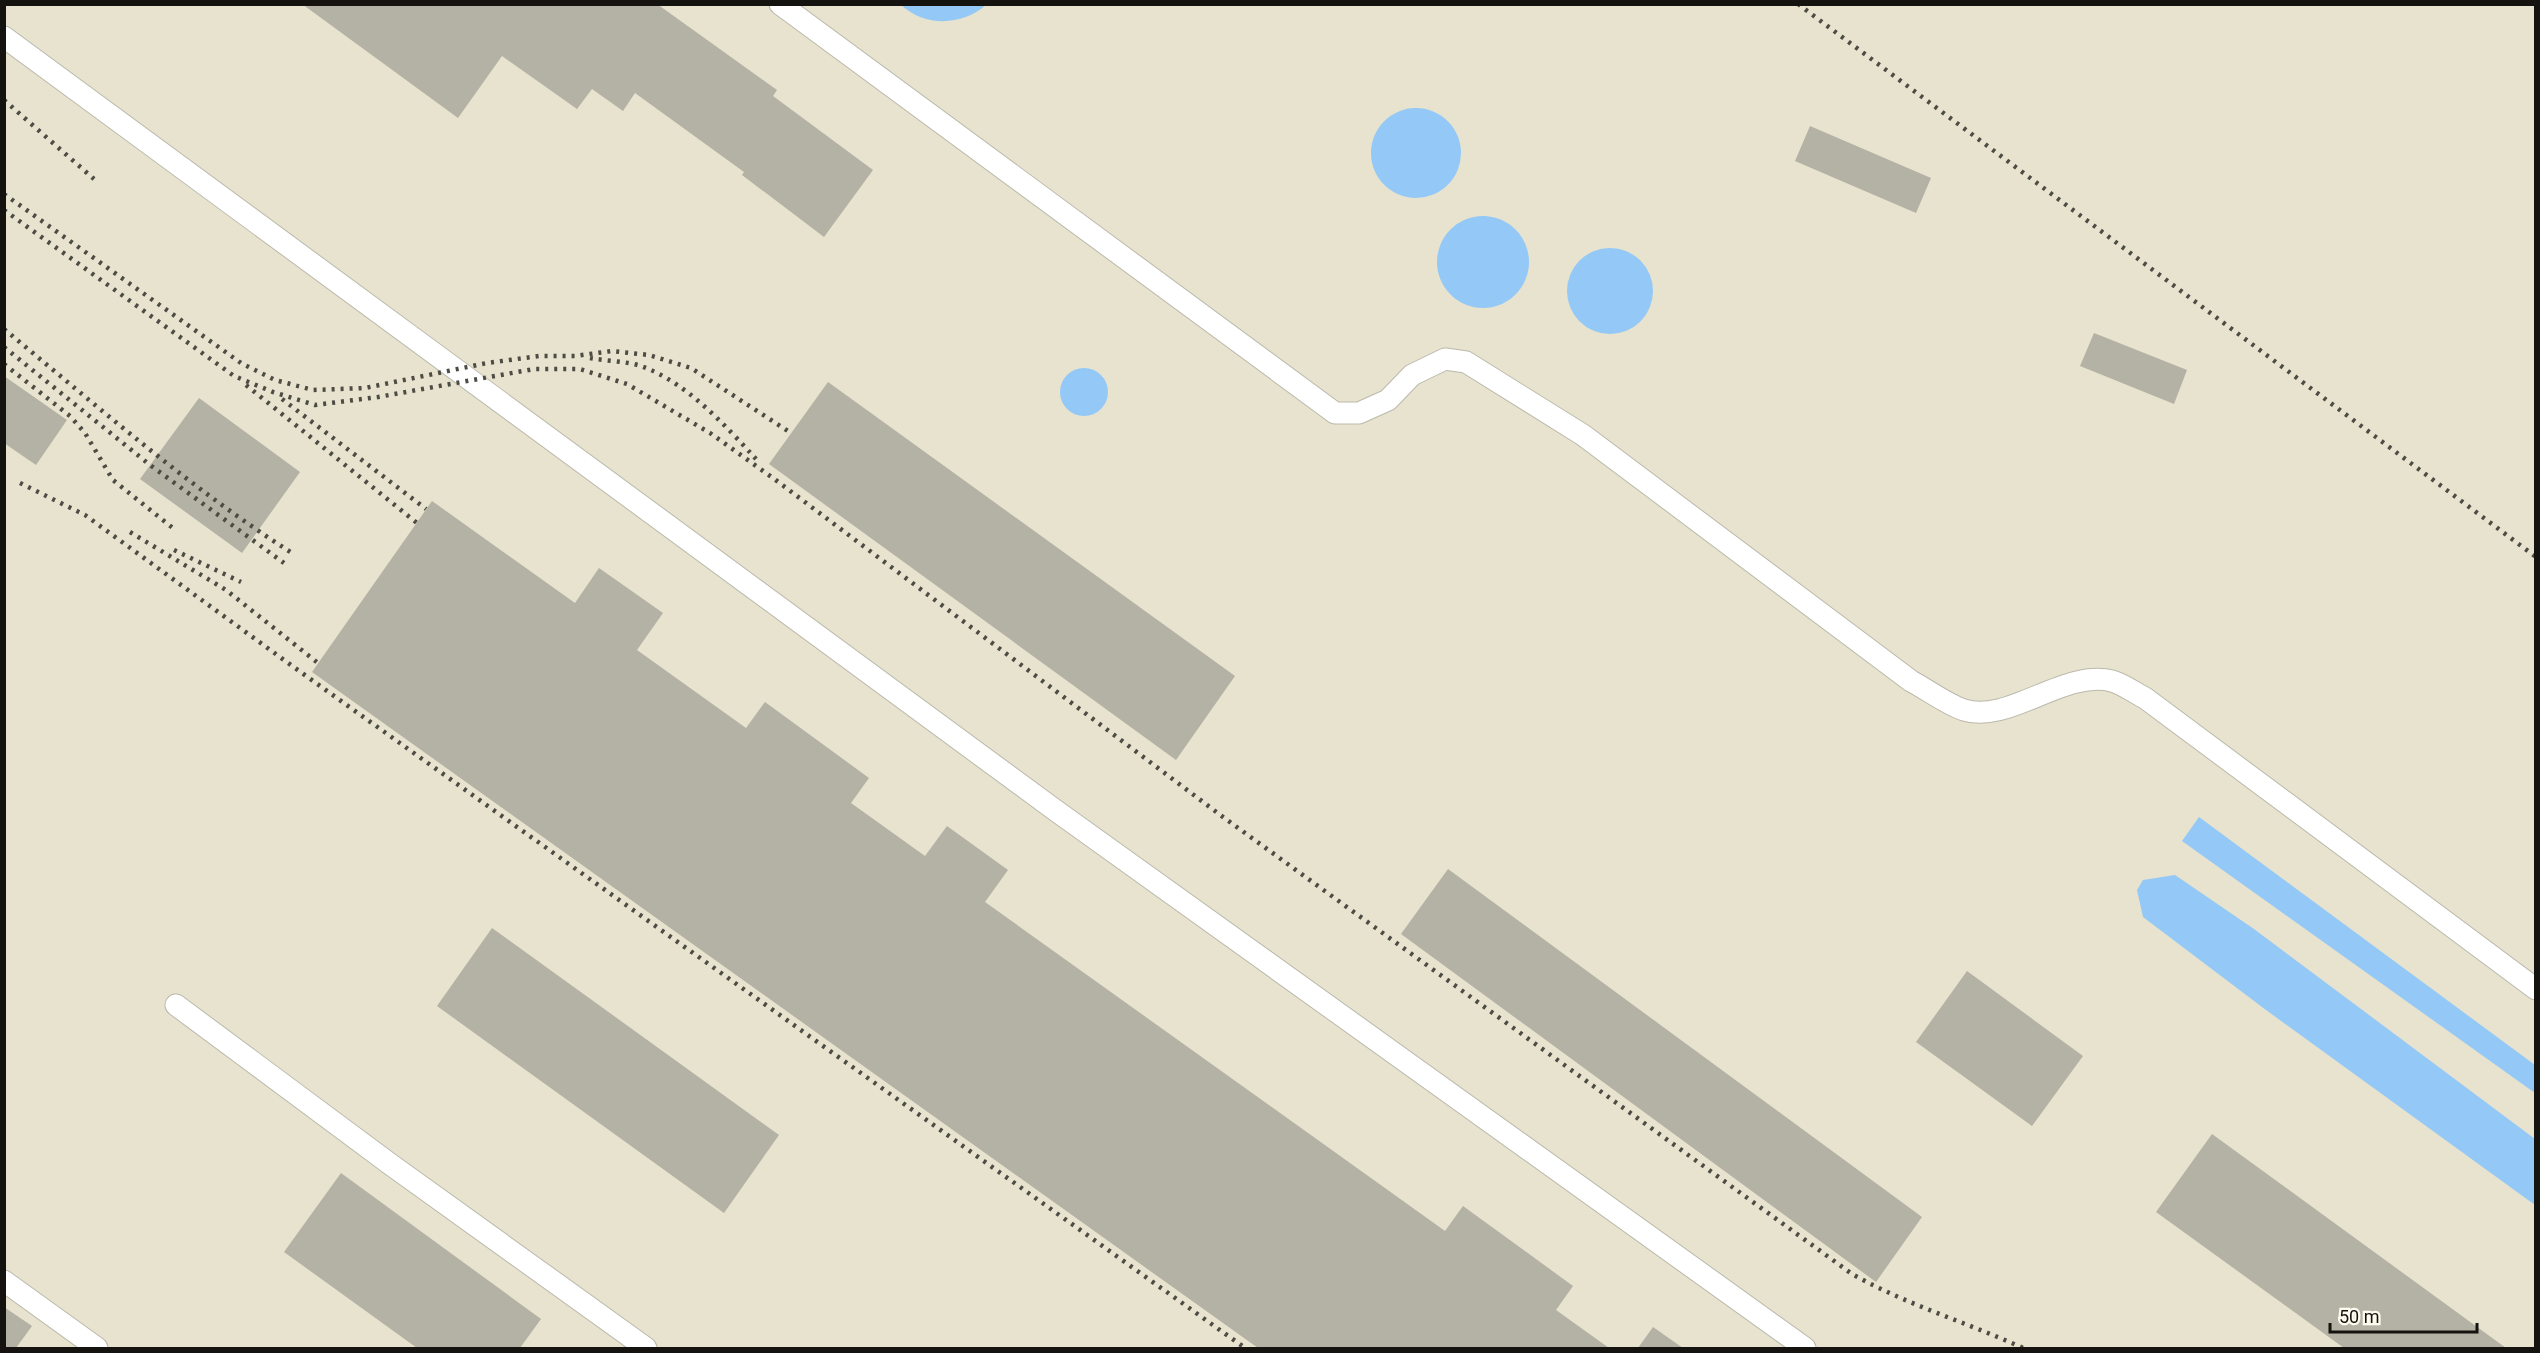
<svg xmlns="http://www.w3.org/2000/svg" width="2540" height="1353" viewBox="0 0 2540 1353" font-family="Roboto,sans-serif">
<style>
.built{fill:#e7e3ce}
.water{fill:#93c8f7}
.building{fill:#b4b1a5}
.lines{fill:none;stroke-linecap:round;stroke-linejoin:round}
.minor-casing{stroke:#bbb9ac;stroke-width:23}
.minor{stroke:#fff;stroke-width:21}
.rail{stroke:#4c4b44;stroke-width:4.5;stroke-dasharray:3 6;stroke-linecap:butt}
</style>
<rect width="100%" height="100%" fill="#f1eee1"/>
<!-- built -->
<path class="built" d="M5 5H2535V1348H5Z"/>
<!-- water -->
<path class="water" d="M901 5H986C962 26 925 27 901 5Z
M1371 153a45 45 0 1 1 90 0a45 45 0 1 1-90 0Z
M1437 262a46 46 0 1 1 92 0a46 46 0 1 1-92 0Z
M1567 291a43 43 0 1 1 86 0a43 43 0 1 1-86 0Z
M1060 392a24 24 0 1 1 48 0a24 24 0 1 1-48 0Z
M2199 817 2535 1065V1093L2182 841Z
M2175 875 2254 929 2535 1139V1205L2266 1010 2143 917 2137 890 2143 880Z"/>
<!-- building -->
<path class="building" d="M302 4H657L777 90 773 96 873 170 824 237 742 175 744 172 635 93 623 111 592 89 577 109 502 56 458 118Z
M1810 126 1931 178 1916 213 1795 161Z
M2094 333 2187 370 2174 404 2080 366Z
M4 376 67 420 36 465 4 443Z
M828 382 1235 676 1176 760 769 464Z
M199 398 300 472 242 553 140 479Z
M432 501 575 603 599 568 663 613 637 650 746 728 765 702 869 778 851 803 925 856 947 826 1008 870 985 902 1445 1231 1463 1206 1573 1286 1556 1310 1609 1348H1258L312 672Z
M1448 869 1922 1217 1876 1282 1401 934Z
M492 928 779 1135 724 1213 437 1006Z
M1967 971 2083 1056 2032 1126 1916 1042Z
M2212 1134 2506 1348H2344L2156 1212Z
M341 1173 541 1319 520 1348H417L284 1252Z
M4 1307 32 1326 16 1348H4Z
M1653 1327 1683 1348H1638Z"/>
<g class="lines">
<!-- minor casing -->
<g class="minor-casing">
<path id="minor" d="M780 4 1335 413H1359L1388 400 1412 375 1445 359 1466 362 1583 435 1911 681C1928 690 1946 704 1964 710 2009 724 2064 669 2112 681 2123 684 2135 693 2145 698L2536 989
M4 37 1055 810 1805 1348
M176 1005 390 1164 646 1348
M4 1281 97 1348"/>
</g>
<!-- minor -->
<use href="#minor" class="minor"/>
<!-- rail -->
<path class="rail" d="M1798 4 2536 557
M4 100 94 179
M4 194 241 363 275 380 313 390 365 388 487 363 539 356H575L612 351 649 355 691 368 791 433
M4 210 234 376 273 392 315 405 378 397 534 369H580L627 384 710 433 773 478 1223 817 1852 1274C1907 1305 1966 1322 2023 1348
M4 329C97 406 190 488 292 553
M4 347 150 465 284 563
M590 358C606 361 625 361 641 366 686 382 725 425 756 459
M4 364 70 416 85 433 113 480 174 529
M246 385 417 523
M282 399 426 509
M20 483 85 515 295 668 1245 1348
M130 532 226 590 318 663
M174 550 241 582"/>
</g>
<!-- border -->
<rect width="2540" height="1353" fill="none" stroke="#14130f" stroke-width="12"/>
<!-- scale -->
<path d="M2330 1323v9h147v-9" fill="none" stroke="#14130f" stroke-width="3"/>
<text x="2339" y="1323" font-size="18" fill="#14130f" stroke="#fefcee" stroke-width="4.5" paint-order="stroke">50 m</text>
</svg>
